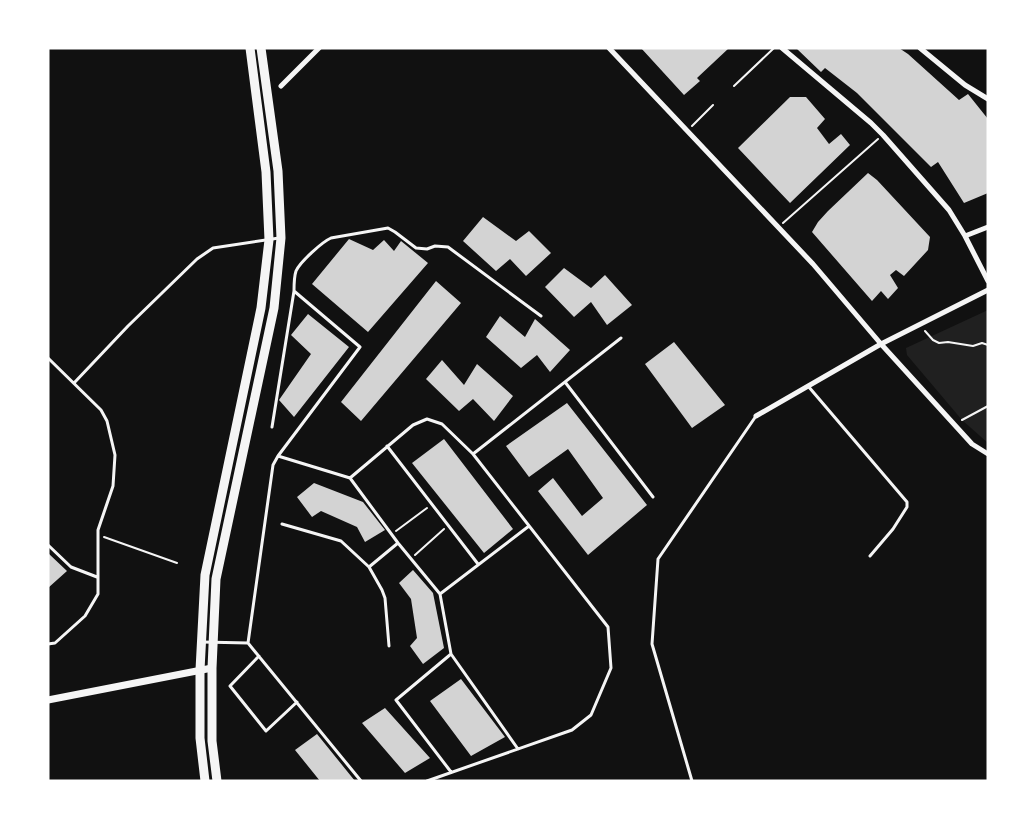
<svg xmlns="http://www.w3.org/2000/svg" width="1036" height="829" viewBox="0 0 1036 829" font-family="Figtree,sans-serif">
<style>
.green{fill:#202020}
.building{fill:#d3d3d3}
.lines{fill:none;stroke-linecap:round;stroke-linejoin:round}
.path{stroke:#f5f5f5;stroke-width:2}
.service{stroke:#f5f5f5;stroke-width:3}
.minor{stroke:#f5f5f5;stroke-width:5}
.tertiary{stroke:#f5f5f5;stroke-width:7}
.primary{stroke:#f5f5f5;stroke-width:9}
</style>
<rect width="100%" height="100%" fill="#111"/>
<!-- green -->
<path class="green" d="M988 310V443L962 420 907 355 906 348Z"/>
<!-- building -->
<path class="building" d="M641 48H729L697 78 700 81 684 95Z
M796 48H899L908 54 959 100 968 94 988 119V193L964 203 938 162 931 167 857 93 825 68 821 72Z
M790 97H806L825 119 817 128 829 144 841 134 850 145 790 203 738 148Z
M868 173 877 180 930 237 928 250 904 276 896 270 890 275 898 288 888 299 881 291 872 301 812 232 818 222 828 211Z
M483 217 516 241 529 231 551 253 526 276 510 259 496 271 463 241Z
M349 239 373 250 384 240 394 251 401 241 428 263 368 332 312 284Z
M564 268 591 288 605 275 632 305 607 325 591 302 574 317 545 287Z
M436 281 461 303 361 421 341 402Z
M308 314 349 347 294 417 279 400 311 354 291 335Z
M500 316 525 337 535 319 570 350 550 372 537 355 521 368 486 337Z
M674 342 725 405 692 428 645 364Z
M442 360 464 385 477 364 513 396 494 421 473 399 459 411 426 379Z
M567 403 647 505 588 555 538 491 553 478 582 516 603 498 568 449 529 477 506 446Z
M444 439 513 529 484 553 412 463Z
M314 483 363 502 385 530 365 542 357 527 321 511 312 517 297 497Z
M48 553 67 571 48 588Z
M413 570 433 593 444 648 423 664 410 646 417 638 411 599 399 583Z
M461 679 505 737 471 756 430 701Z
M385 708 430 758 405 773 362 723Z
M317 734 355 781H320L295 750Z"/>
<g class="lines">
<!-- path -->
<path class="path" d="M734 86 774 48
M692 126 713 105
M783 223 878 139
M925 331 933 340 939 343 948 342 973 346 982 343 988 345
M962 420 988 406
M396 531 427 508
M104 537 177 563
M415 555 444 529"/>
<!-- service -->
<path class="service" d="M294 291C294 284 294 277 296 271 300 262 322 242 331 238L388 228 395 232 416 248 427 249 435 246 448 247 541 316
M48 358 101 410 107 421 115 455 113 486 98 530V594L85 616 55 643 48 644
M565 382 653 497
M74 383 128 326 197 259 213 248 279 238
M808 386 907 502V507L893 529 870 556
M387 446 478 564
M473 454 621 338
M278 456 350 478 413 425 427 419 442 424 473 454 608 627 611 668 591 715 572 730 427 781
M350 478 398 543 440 594 451 654 518 749
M282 524 341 541 369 567 398 543
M48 545 71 567 97 577
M369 567 382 590 385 598 389 646
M440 594 529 526
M202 642 248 643 273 465 278 456 360 347 294 291 272 427
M248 643 361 781
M259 656 230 686 266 731 297 702
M451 772 396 700 451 654
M692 781 652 644 658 559 756 416"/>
<!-- minor -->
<path class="minor" d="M609 48 813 264 881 344 972 444 988 454
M782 48 871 123 883 135 949 210 965 236 988 281
M920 48 965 85 988 99
M281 86 319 48
M965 236 988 227
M756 416 881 344 988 290"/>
<!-- tertiary -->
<path class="tertiary" d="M48 700 212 668"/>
<!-- primary -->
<path class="primary" d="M205 781 200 738V670L205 575 261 308 269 240 266 172 250 48
M217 781 212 741V668L216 579 274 308 281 238 278 171 261 48"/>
</g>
<!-- border -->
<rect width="1036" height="829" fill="none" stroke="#ffffff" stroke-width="99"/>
</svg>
